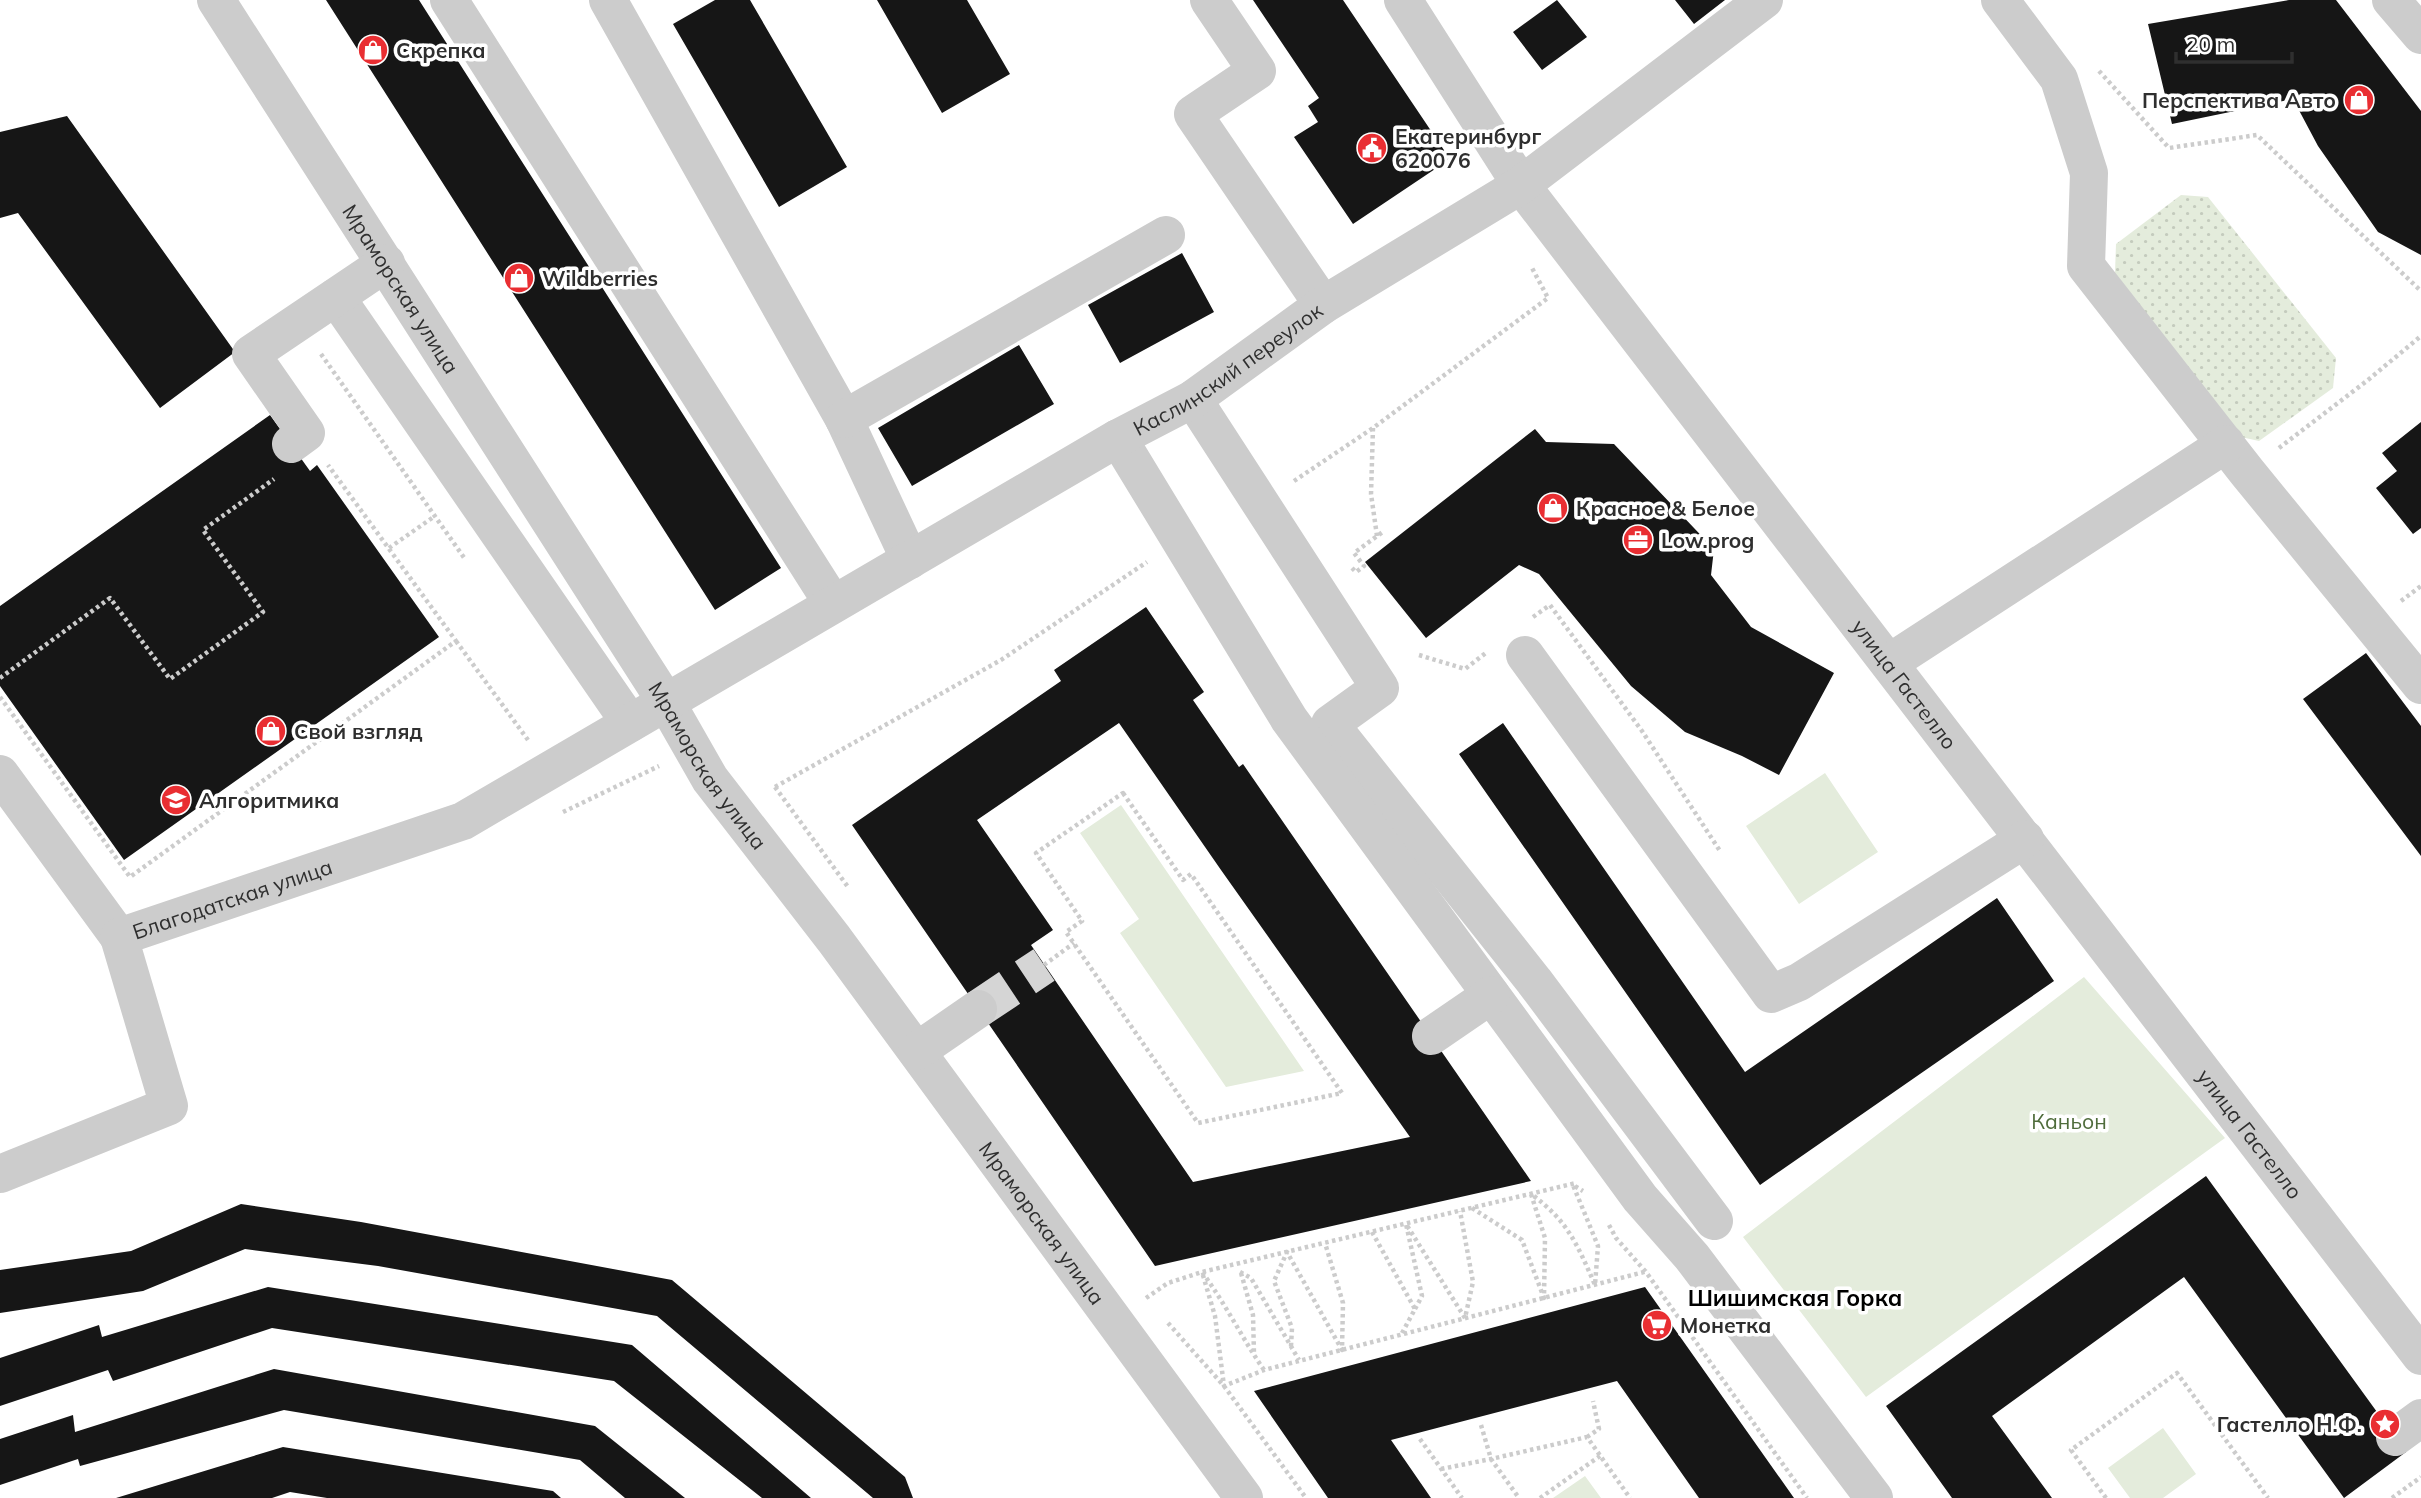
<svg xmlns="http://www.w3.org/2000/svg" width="2421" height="1498" viewBox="0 0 2421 1498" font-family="Mulish,sans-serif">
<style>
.grass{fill:url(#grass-dots)}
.green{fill:#e4ecdc}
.building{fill:#161616;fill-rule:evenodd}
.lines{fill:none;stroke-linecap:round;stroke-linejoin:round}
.minor-tunnel{stroke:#d5d5d5;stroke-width:38;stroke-dasharray:38 19;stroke-linecap:butt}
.path{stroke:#ccc;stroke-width:4.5;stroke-dasharray:3.5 3.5;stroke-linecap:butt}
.minor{stroke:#ccc;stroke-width:38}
.labels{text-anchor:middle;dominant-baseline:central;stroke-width:7;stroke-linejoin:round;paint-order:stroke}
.poi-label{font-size:21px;font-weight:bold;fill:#2f2f2f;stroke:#fff;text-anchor:start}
.street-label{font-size:21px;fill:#2f2f2f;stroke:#fff}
.park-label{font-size:21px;fill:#4f6c3b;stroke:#fff}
.neighbourhood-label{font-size:23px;font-weight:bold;fill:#000;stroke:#fff}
</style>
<defs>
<pattern id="grass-dots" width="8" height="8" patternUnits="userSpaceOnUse" patternTransform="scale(1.75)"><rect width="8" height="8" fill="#e4ecdc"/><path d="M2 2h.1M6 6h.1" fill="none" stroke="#c4cbbd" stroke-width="1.8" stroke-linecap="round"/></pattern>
</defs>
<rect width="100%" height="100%" fill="#fff"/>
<!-- grass -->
<path class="grass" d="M2181 195 2208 197 2336 358 2333 388 2259 441 2241 437 2115 273 2116 244Z"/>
<!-- green -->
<path class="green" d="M1825 773 1878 852 1799 904 1746 826Z
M1121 805 1304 1071 1226 1087 1120 933 1139 919 1080 833Z
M2084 977 2225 1138 1866 1397 1743 1237Z
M2163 1428 2196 1474 2163 1498H2130L2108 1468Z
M1585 1476 1601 1498H1553Z"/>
<!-- building -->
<path class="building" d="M326 0H419L781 568 715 610Z
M715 0H750L847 167 779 207 673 24Z
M877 0H967L1010 74 942 113Z
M1253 0H1343L1450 159 1353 224 1294 137 1318 122 1308 106 1319 98Z
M1557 0 1587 37 1542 70 1513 32Z
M1675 0H1725L1694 24Z
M2289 0H2336L2421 111V255L2378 232 2318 146 2293 99 2172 124 2148 24Z
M67 116 235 352 160 408 18 213 0 218V132Z
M1182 253 1214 312 1120 363 1088 305Z
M1019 345 1054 404 912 486 878 428Z
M270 415 310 471 317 465 439 637 124 860 0 686V606Z
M2421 422V528L2413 534 2376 488 2397 471 2382 453Z
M1535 429 1546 442 1614 444 1714 549 1711 575 1751 627 1834 673 1779 775 1742 756 1685 732 1631 686 1539 574 1519 565 1426 638 1365 562Z
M1146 607 1204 692 1193 700 1239 767 1243 764 1531 1181 1155 1266 852 825 1061 681 1054 670ZM1119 723 1221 870 1410 1137 1193 1182 1031 945 1053 930 977 820Z
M2366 653 2421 726V856L2303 699Z
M1503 723 1745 1072 1997 898 2054 981 1760 1185 1459 754Z
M2206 1176 2406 1452 2344 1498 2184 1277 1992 1416 2052 1498H1952L1886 1406Z
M241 1204 361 1222 672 1280 905 1477 913 1498H873L657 1316 378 1266 245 1249 143 1291 0 1313V1270L131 1251Z
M268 1287 632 1345 811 1498H762L614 1381 272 1328 113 1381 108 1370 0 1406V1358L99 1325 102 1337Z
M1645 1287 1794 1498H1699L1617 1381 1391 1440 1431 1498H1328L1254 1391Z
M274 1369 595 1426 685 1498H625L580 1460 284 1410 80 1466 78 1459 0 1485V1439L73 1415 75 1432Z
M283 1447 553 1491 561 1498H327L290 1492 272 1498H116Z"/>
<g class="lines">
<!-- minor-tunnel -->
<path class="minor-tunnel" d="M978 1009 1044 965"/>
<!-- path -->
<path class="path" d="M2099 71 2169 148 2257 135 2421 291
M321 354 465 559
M1373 428 1371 494 1377 536
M2279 448 2368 380 2421 336
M1294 481 1373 428 1548 298 1532 268
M389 548 435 516
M1352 568 1356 572 1364 566 1354 553 1384 531
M2401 601 2421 586
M1533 617 1550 605 1642 731 1720 851
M456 641 528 740
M1419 655 1465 669 1487 652
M0 678 110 598 170 679 263 612 203 530 274 479
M0 697 130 877 456 641 328 465
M775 787 848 887
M775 787 1001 660 1147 562
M1123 793 1183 880 1191 874 1342 1093 1198 1123 1066 932 1082 921 1036 853Z
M563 812 659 766
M1044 965 1074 943
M1472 1208 1522 1240 1544 1298 1545 1238 1531 1194C1568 1221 1577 1244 1595 1285L1598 1246 1573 1185 1583 1191
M1609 1225 1616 1238 1646 1272 1807 1498
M1372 1232 1415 1309 1401 1335
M1240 1272 1251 1278 1299 1360
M1241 1273 1253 1315 1254 1354
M1146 1298 1168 1283 1202 1272 1576 1183
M1415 1309 1422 1296 1406 1224 1465 1318 1473 1282 1460 1211
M1168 1323 1224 1386 1306 1498
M1291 1346 1292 1328 1274 1281 1287 1252 1342 1350 1343 1303 1325 1243
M1264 1370C1242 1338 1225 1303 1202 1272L1215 1316 1224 1386 1264 1370 1648 1271
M1481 1425 1491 1459 1519 1498
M1587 1437 1599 1429 1593 1401
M1420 1439 1462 1498
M1441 1469 1491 1459 1587 1437 1630 1498
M1540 1498 1600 1456
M2106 1498 2071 1450 2177 1373 2268 1498
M2392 1498 2421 1477"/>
<!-- minor -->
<g class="minor">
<path id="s1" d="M216 0 666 702 710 779 834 939 1244 1498"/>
<path d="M449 0 833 604"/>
<path d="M608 0 844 419 910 560"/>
<path d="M1209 0 1257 71 1193 114 1323 305"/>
<path id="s2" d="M1403 0 1521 185 2421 1356"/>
<path d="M2000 0 2059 79 2089 173 2086 266 2247 472 2421 685"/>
<path d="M2391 0 2421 35"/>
<path d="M336 297 630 723"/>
<path d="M1193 399 1380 688 1330 724 1534 981 1714 1221"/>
<path d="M844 419 1166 235"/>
<path d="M1118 438 1289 719 1640 1198 1692 1257 1874 1498"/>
<path d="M291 444 306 433 251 354 386 263"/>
<path d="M1525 655 1771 994 1799 982 2025 839"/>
<path d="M1889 663 2226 444"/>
<path d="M0 774 119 937"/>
<path d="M1431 1036 1491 995"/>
<path d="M917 1051 978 1009"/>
<path id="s3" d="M0 1174 169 1106 119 937 463 821 1118 438 1193 399 1323 305 1521 185 1764 0"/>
<path d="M2395 1437 2421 1418"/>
</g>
</g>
<!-- icons -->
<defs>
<g id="shop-disc" transform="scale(1.575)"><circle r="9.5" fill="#e92e32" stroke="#fff"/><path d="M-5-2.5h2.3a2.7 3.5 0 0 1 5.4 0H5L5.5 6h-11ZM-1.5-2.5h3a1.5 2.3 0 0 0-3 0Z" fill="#fff"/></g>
<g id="civic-disc" transform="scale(1.575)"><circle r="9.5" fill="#e92e32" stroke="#fff"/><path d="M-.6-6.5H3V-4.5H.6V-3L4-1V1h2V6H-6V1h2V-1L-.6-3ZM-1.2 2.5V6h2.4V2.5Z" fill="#fff"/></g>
<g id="office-disc" transform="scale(1.575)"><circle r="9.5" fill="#e92e32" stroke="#fff"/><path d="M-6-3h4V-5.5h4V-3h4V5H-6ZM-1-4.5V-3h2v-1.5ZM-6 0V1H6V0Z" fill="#fff"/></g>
<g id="school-disc" transform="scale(1.575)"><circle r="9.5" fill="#e92e32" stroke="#fff"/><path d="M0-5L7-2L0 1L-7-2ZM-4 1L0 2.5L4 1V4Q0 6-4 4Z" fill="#fff"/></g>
<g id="supermarket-disc" transform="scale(1.575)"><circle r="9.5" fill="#e92e32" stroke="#fff"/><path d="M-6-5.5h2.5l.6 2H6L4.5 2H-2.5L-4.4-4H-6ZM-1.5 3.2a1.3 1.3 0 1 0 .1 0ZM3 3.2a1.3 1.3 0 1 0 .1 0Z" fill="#fff"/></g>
<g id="sight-disc" transform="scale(1.575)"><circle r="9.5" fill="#e92e32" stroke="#fff"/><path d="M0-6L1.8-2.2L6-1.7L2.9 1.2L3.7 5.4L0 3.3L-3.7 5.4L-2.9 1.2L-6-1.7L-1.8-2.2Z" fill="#fff"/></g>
</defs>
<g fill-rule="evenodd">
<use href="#shop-disc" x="373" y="50"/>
<use href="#shop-disc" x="2359" y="100"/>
<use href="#civic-disc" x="1372" y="148"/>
<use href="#shop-disc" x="519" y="278"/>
<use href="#shop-disc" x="1553" y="508"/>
<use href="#office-disc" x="1638" y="540"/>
<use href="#shop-disc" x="271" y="731"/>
<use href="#school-disc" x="176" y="800"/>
<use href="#supermarket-disc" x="1657" y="1325"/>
<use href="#sight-disc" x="2385" y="1424"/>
</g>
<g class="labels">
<!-- poi labels -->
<g class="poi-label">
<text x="396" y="50">Скрепка</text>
<text x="2336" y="100" text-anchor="end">Перспектива Авто</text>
<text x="1395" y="136">Екатеринбург<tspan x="1395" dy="24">620076</tspan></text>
<text x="542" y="278">Wildberries</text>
<text x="1576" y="508">Красное &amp; Белое</text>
<text x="1661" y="540">Low.prog</text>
<text x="294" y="731">Свой взгляд</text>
<text x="199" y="800">Алгоритмика</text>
<text x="1680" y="1325">Монетка</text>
<text x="2362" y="1424" text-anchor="end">Гастелло Н.Ф.</text>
</g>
<!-- street labels -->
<g class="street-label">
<text stroke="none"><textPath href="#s1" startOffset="343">Мраморская улица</textPath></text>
<text stroke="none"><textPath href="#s3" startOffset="1610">Каслинский переулок</textPath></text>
<text stroke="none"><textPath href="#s2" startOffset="849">улица Гастелло</textPath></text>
<text stroke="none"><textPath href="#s1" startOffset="910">Мраморская улица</textPath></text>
<text stroke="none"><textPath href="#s3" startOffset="478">Благодатская улица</textPath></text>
<text stroke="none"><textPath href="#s2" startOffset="1416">улица Гастелло</textPath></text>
<text stroke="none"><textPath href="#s1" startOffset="1477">Мраморская улица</textPath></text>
</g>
<!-- park labels -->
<g class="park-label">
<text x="2069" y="1121">Каньон</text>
</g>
<!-- neighbourhood labels -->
<g class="neighbourhood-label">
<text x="1795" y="1297">Шишимская Горка</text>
</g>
</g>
<!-- scale -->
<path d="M2176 52v10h116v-10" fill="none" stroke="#2f2f2f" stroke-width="3.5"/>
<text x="2186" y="52" font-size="21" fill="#2f2f2f" stroke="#ffffff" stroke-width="5" paint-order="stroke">20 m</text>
</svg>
